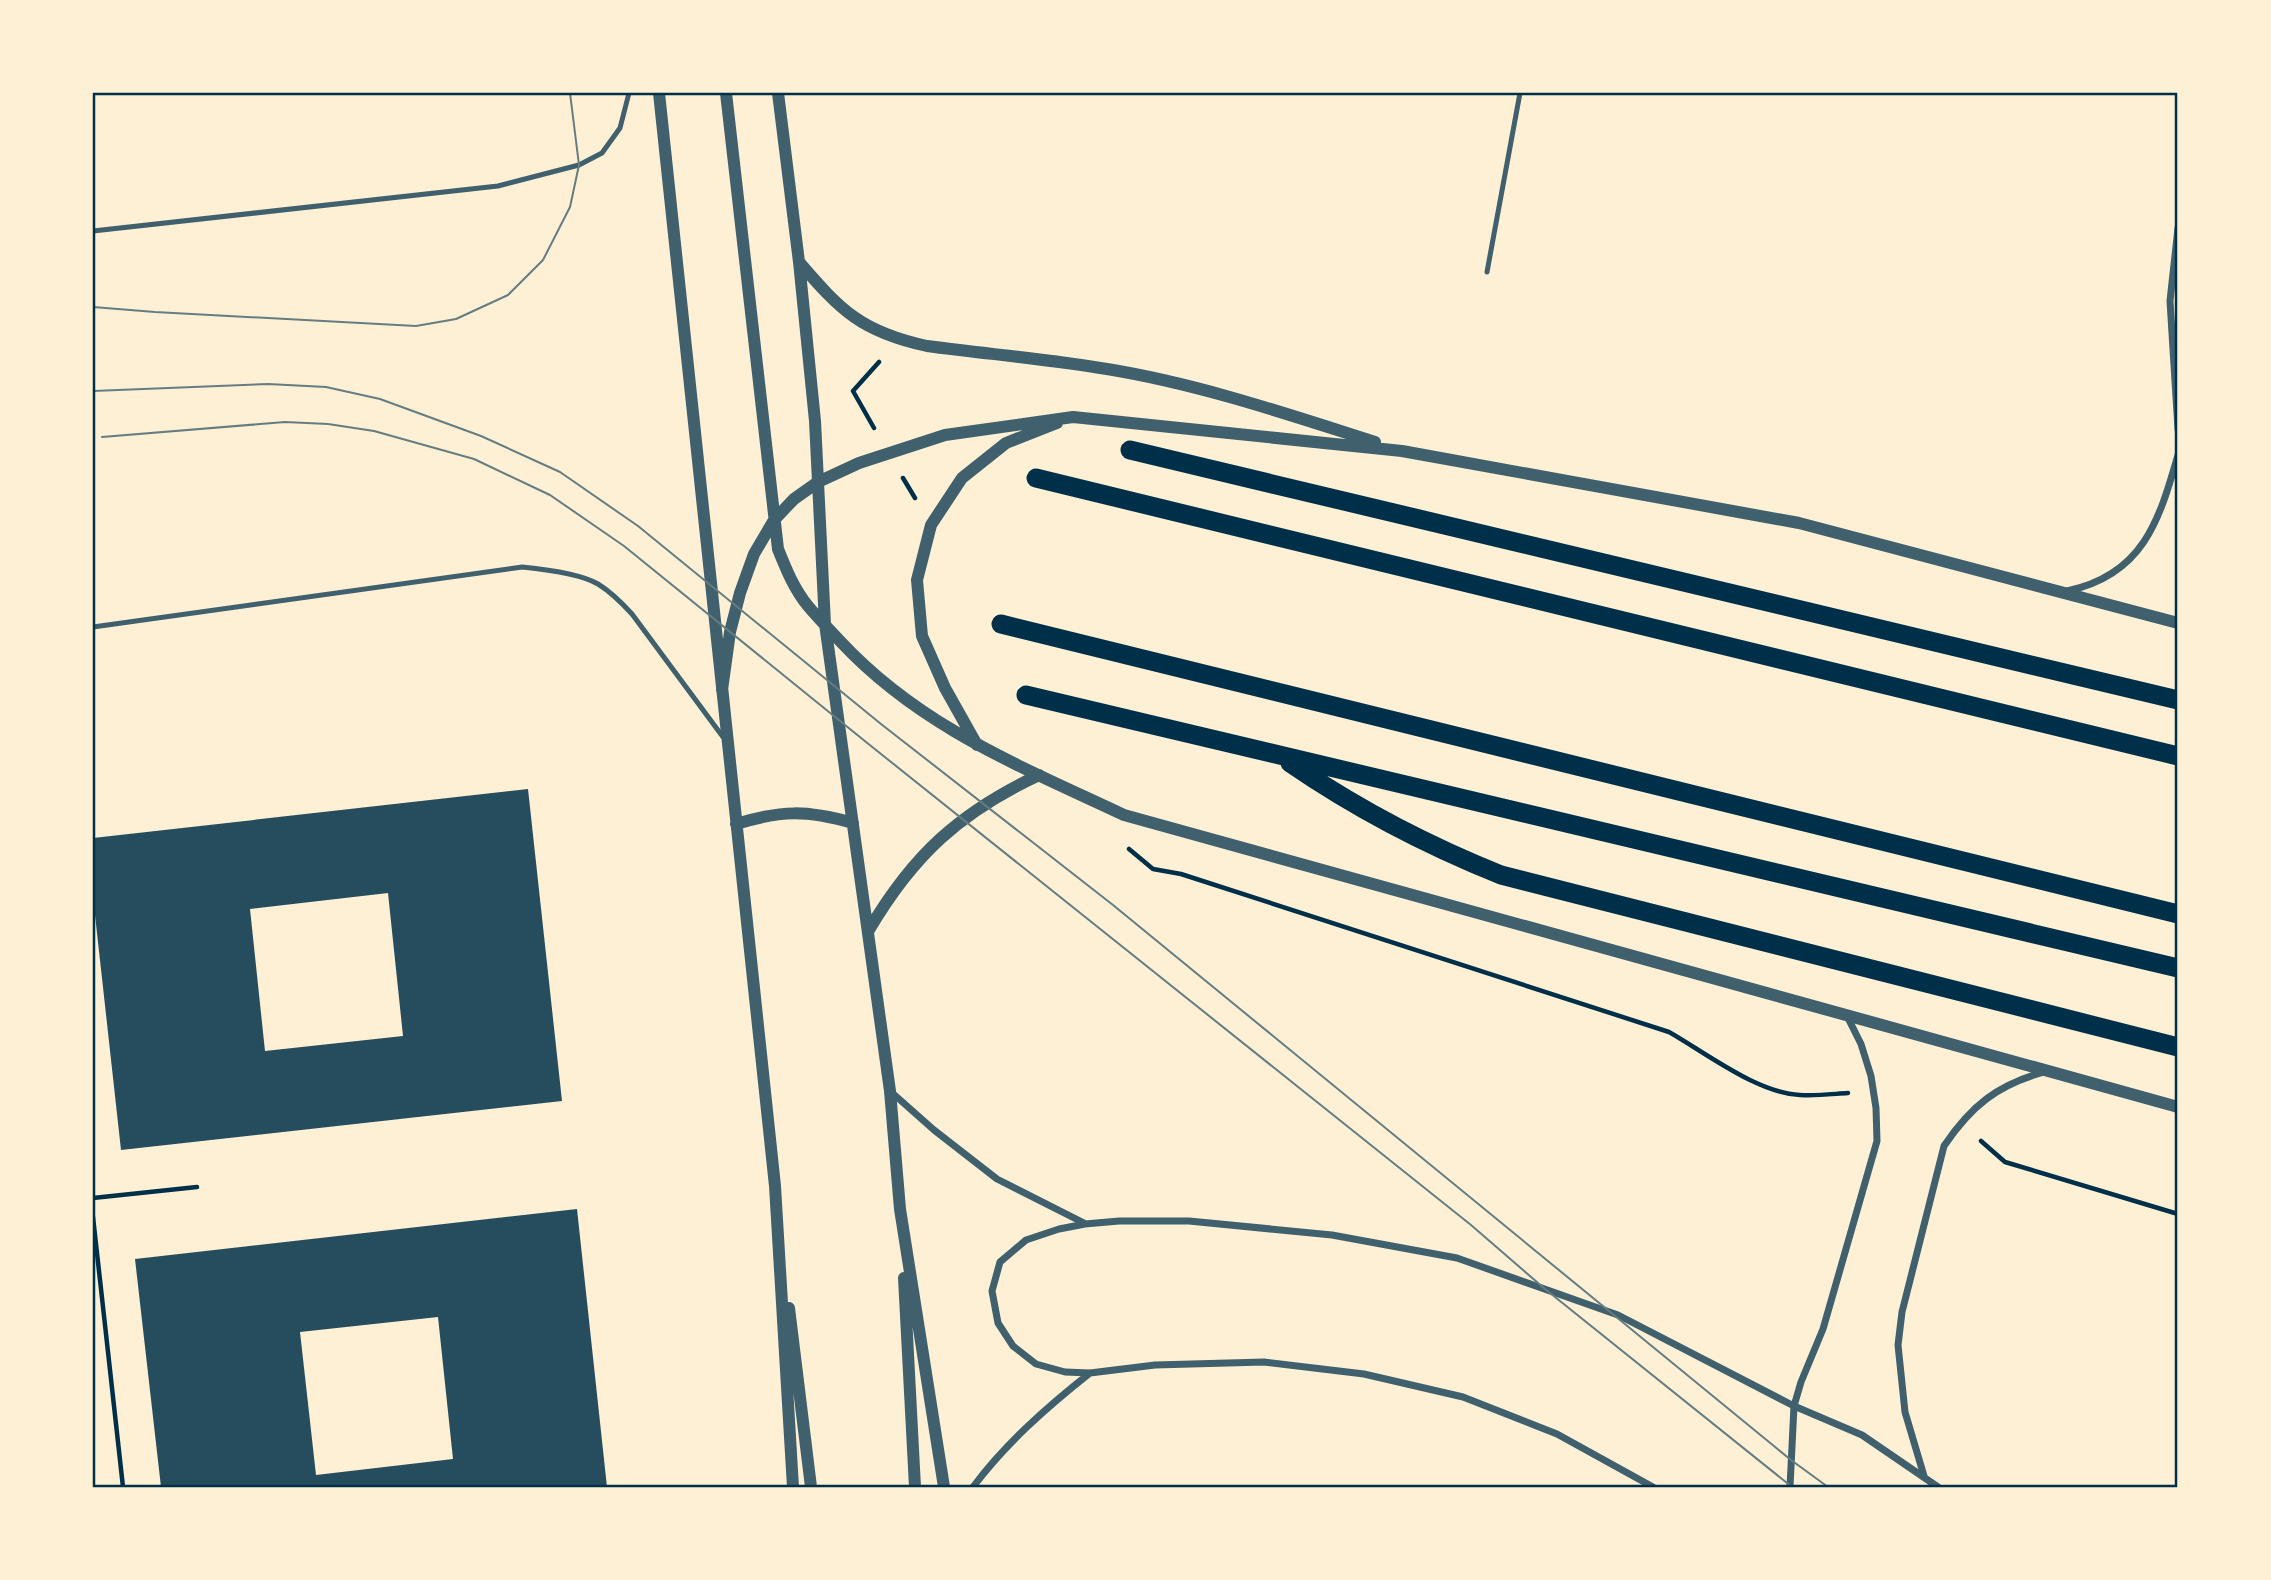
<svg xmlns="http://www.w3.org/2000/svg" width="2271" height="1580" viewBox="0 0 2271 1580" font-family="Roboto,sans-serif">
<style>
.building{fill:#264d5e;fill-rule:evenodd}
.lines{fill:none;stroke-linecap:round;stroke-linejoin:round}
.path{stroke:#003049;stroke-width:4.5}
.service{stroke:#3f606c;stroke-width:5}
.minor{stroke:#3f606c;stroke-width:7}
.tertiary{stroke:#3f606c;stroke-width:12}
.trunk{stroke:#003049;stroke-width:19}
.tram{stroke:#657d81;stroke-width:2}
.neatline{fill:none;stroke:#003049;stroke-width:2.5}
</style>
<rect width="100%" height="100%" fill="#fdf0d5"/>
<!-- building -->
<path class="building" d="M528 789 562 1101 121 1150 93 897V838ZM388 893 403 1036 265 1051 250 909Z
M577 1209 607 1487H161L135 1259ZM438 1317 453 1459 316 1475 300 1332Z"/>
<g class="lines">
<!-- path -->
<path class="path" d="M874 428 853 391 879 362
M903 478 915 498
M1129 849 1153 869 1181 874 1669 1032C1706 1053 1757 1093 1800 1095 1816 1096 1832 1094 1848 1093
M1981 1141 2005 1162 2178 1214
M93 1198 197 1187
M93 1217 123 1487"/>
<!-- service -->
<path class="service" d="M93 231 498 186 579 165 602 153 620 128 629 93
M1487 272 1520 93
M93 627 522 567C542 569 581 574 598 584 611 592 622 603 632 614L723 737"/>
<!-- minor -->
<path class="minor" d="M2178 228 2170 301 2178 429
M2067 591C2143 575 2159 521 2178 455
M890 1091 934 1130 997 1179 1084 1223
M1924 1476 1905 1412 1898 1345 1902 1312 1944 1146C1971 1106 1997 1085 2044 1072
M973 1487C1006 1443 1047 1407 1090 1373
M1653 1487 1557 1434 1463 1397 1364 1374 1264 1362 1155 1365 1090 1373 1065 1372 1036 1364 1013 1346 998 1323 992 1291 1000 1262 1026 1240 1059 1229 1085 1224 1119 1221H1189L1332 1235 1457 1258 1618 1315 1794 1406 1862 1435 1938 1487
M1790 1487 1794 1406 1801 1382 1823 1329 1877 1141 1876 1108 1871 1076 1861 1044 1847 1016"/>
<!-- tertiary -->
<path class="tertiary" d="M659 93 775 1186 793 1487
M726 93 778 549C786 569 794 589 808 606 818 618 829 629 840 641 920 727 1020 766 1124 815L2178 1107
M778 93 799 262 815 421 825 624 890 1091 900 1209 944 1487
M799 262C841 311 862 332 927 346 987 354 1048 359 1107 369 1199 384 1287 414 1375 442
M722 690 730 632 740 593 754 554 774 520 794 499 818 482 859 463 945 435 1073 417 1402 451 1799 523 2178 623
M977 745 945 688 922 636 917 580 931 525 962 478 1006 443 1057 423
M736 824C782 810 806 810 853 823
M869 930C913 855 960 812 1039 775
M904 1278 915 1487
M789 1308 811 1487"/>
<!-- trunk -->
<path class="trunk" d="M1130 450 2178 700
M1036 478 2178 756
M1001 624 2178 914
M1026 695 2178 968
M1290 763C1357 809 1426 845 1501 875L2178 1047"/>
<!-- tram -->
<path class="tram" d="M93 307 155 312 416 326 456 319 508 295 543 260 570 207 579 165 570 93
M93 391 268 384 326 387 380 399 481 436 560 472 638 526 881 724 1113 905 1791 1460 1828 1487
M102 437 285 422 328 424 374 431 474 459 550 495 624 546 866 742 1471 1225 1545 1289 1792 1487"/>
</g>
<!-- border -->
<rect width="2271" height="1580" fill="none" stroke="#fdf0d5" stroke-width="189"/>
<rect x="94" y="94" width="2082" height="1392" class="neatline"/>
</svg>
